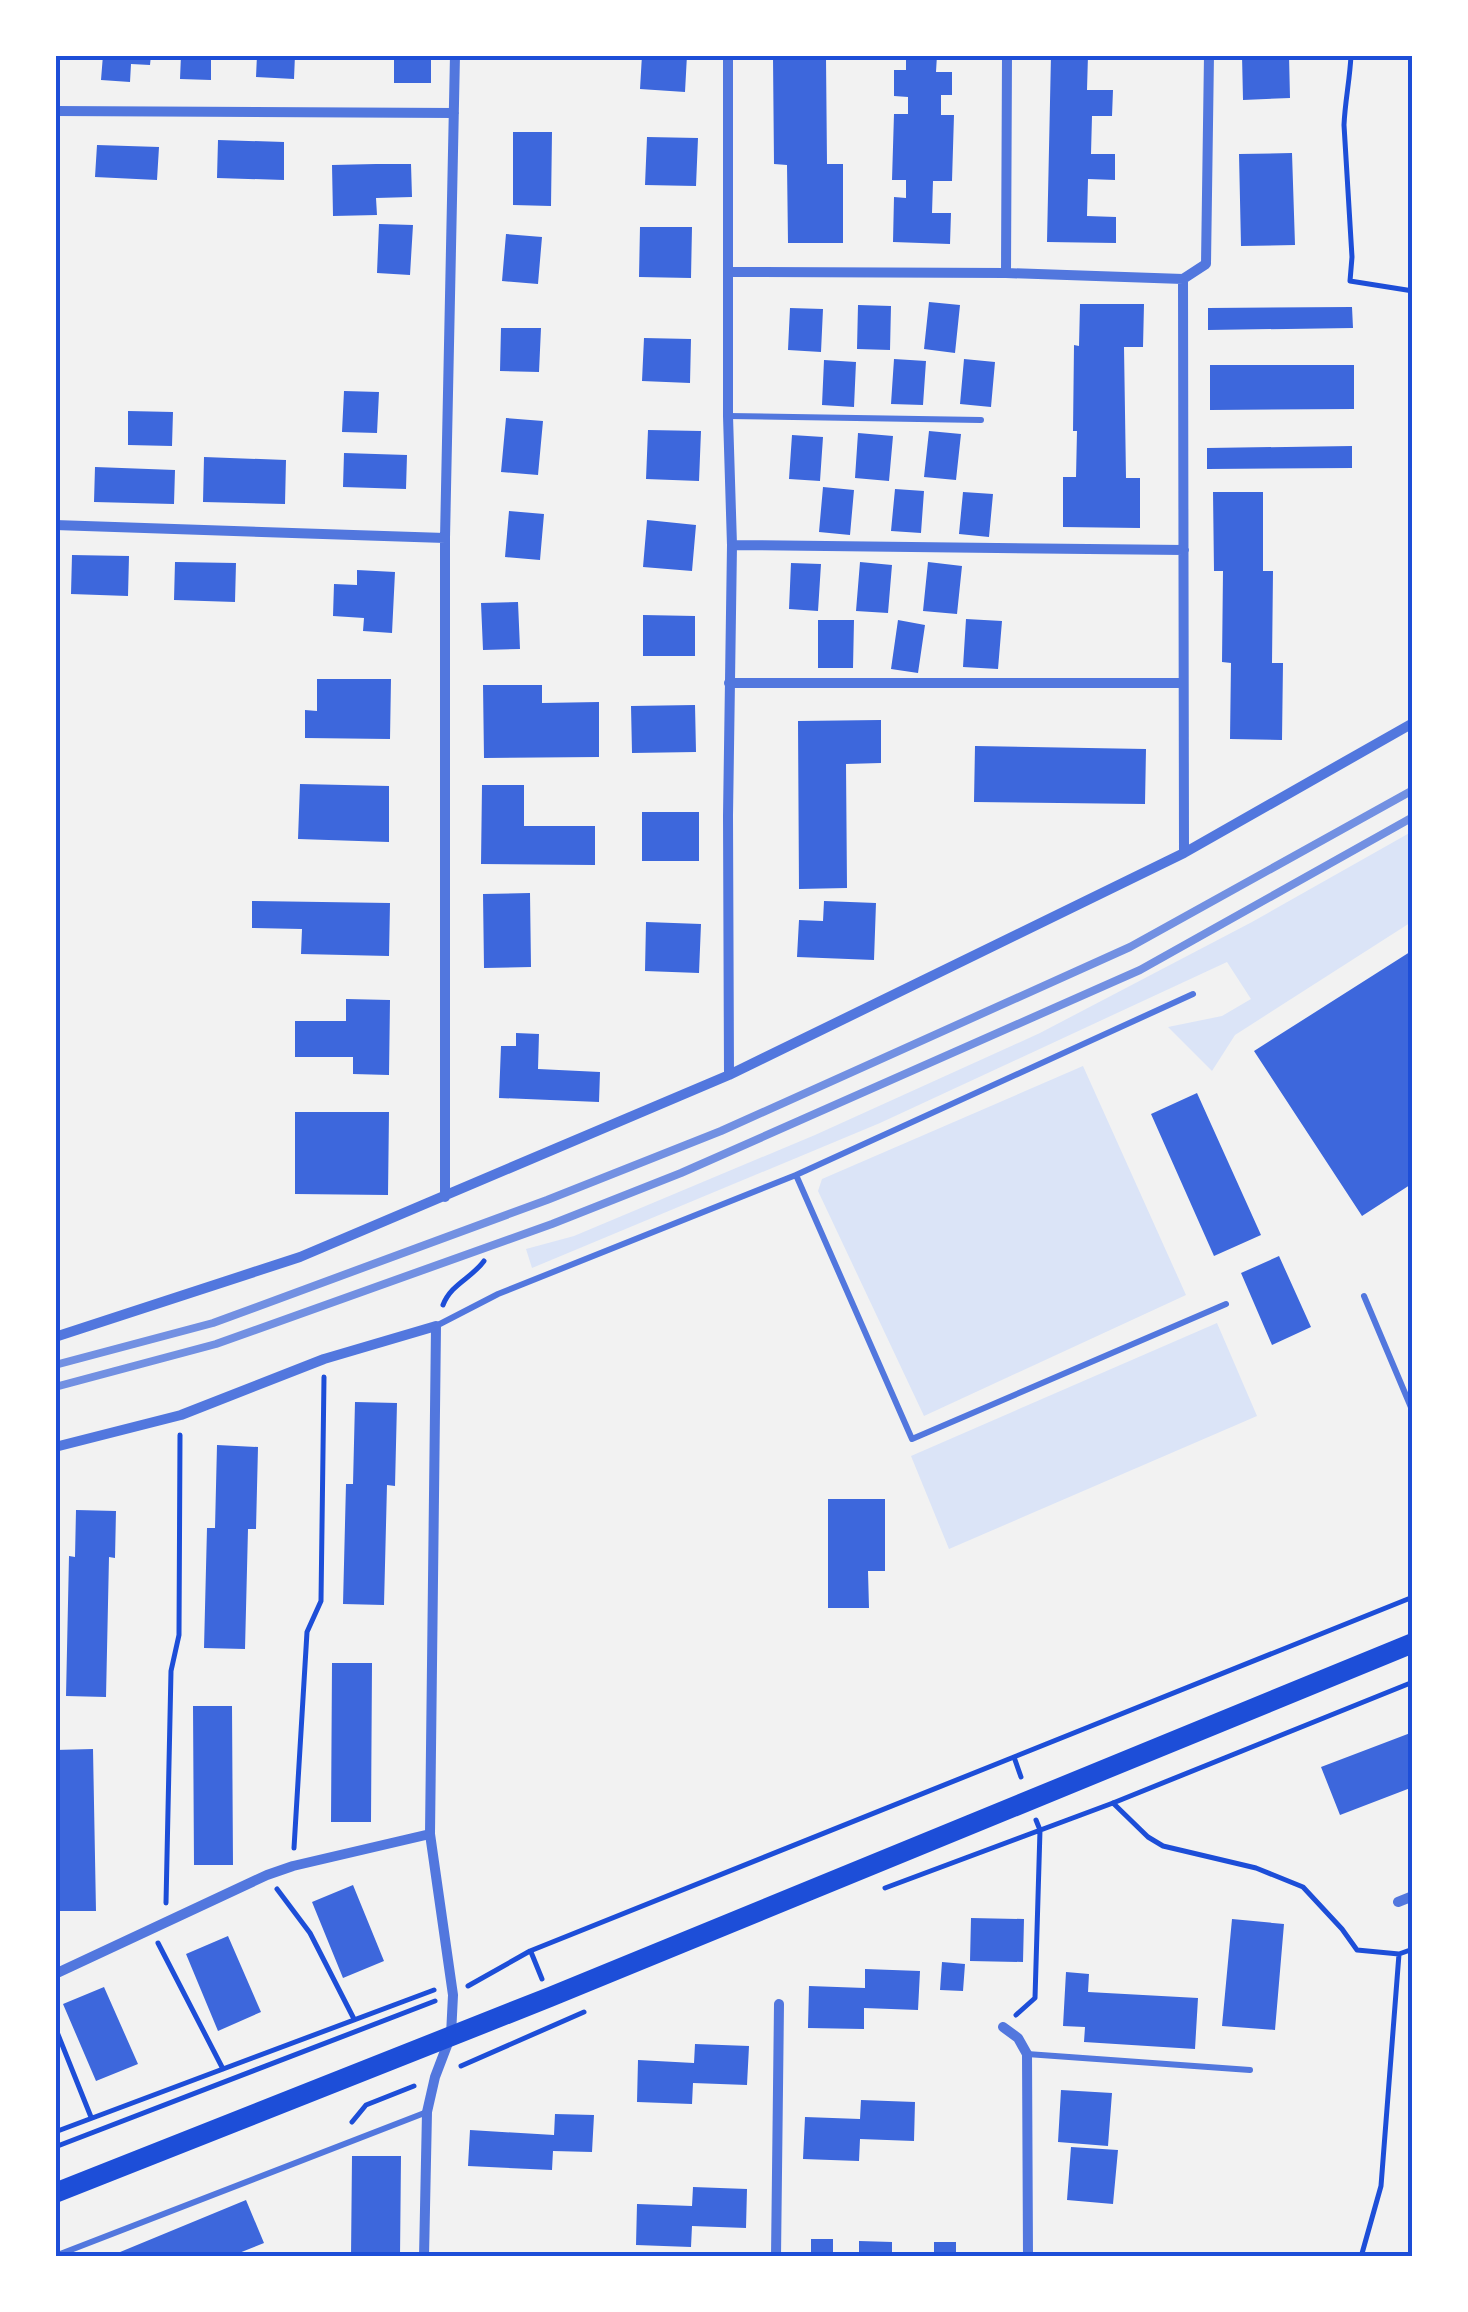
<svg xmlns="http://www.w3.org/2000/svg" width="1468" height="2312" viewBox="0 0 1468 2312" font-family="Lato,sans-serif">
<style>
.green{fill:#dbe4f7}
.building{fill:#3d67dc}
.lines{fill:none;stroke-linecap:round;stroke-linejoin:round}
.path{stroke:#1d4ed8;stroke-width:5}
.service{stroke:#5277de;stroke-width:6}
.minor{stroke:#5277de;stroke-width:10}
.secondary{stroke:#1d4ed8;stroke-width:20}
.rail{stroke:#7290e2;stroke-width:8}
.neatline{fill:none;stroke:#1d4ed8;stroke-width:4}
</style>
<rect width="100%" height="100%" fill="#f2f2f2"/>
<!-- green -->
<path class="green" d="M1413 831V921L1235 1035 1212 1071 1168 1027 1222 1016 1251 999 1227 962 880 1123 532 1268 526 1249 574 1236 815 1135 1040 1033 1252 922Z
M1083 1066 1186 1295 924 1416 818 1191 822 1179Z
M1217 1323 1257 1416 949 1549 911 1456Z"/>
<!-- building -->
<path class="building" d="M103 55H151L150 65 131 64 130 82 101 80Z
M181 55H211V80L180 79Z
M257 55H295L294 79 256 77Z
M394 55H431V83H394Z
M642 55H687L685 92 640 89Z
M906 55H937L936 72H952V95H941V115H954L952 181H933L932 213H951L950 244 893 242 894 197 906 198V180H892L894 114H908V97L894 96V70H906Z
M1051 55H1088L1087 90H1113L1112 116H1092L1091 154H1115V180L1088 179 1087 216 1116 217V243L1047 242Z
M1242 55H1289L1290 98 1243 100Z
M773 58H826L827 164H843V243H788L787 165 774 164Z
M513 132H552L551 206 513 205Z
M647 137 698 138 696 186 645 185Z
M218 140 284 142V180L217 178Z
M97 145 159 147 157 180 95 177Z
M1292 153 1295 245 1241 246 1239 154Z
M376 164H411L412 197 376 198 377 215 333 216 332 165Z
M379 224 413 225 410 275 377 273Z
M640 227H692L691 278 639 277Z
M506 234 542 237 538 284 502 281Z
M929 302 960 305 955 353 924 349Z
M1080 304H1144L1143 347H1124L1126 478H1140V528L1063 527V477H1076L1077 431H1073L1074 345 1079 346Z
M858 305 891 306 890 350 857 349Z
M1352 307 1353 328 1208 330V308Z
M790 308 823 309 821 352 788 350Z
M501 328H541L539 372 500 371Z
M644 338 691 339 690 383 642 381Z
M894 359 926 361 923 405 891 404Z
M964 359 995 362 991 407 960 404Z
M824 360 856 362 854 407 822 405Z
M1210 365H1354V409L1210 410Z
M344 391 379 392 377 433 342 432Z
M128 411 173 412 172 446 128 445Z
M506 418 543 421 538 475 501 472Z
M648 430 701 431 699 481 646 479Z
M929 431 961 434 956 480 924 477Z
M858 433 893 436 889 481 855 478Z
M792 435 823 437 820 481 789 479Z
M1352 446V468L1207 469V448Z
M344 453 407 455 406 489 343 487Z
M204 457 286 460 285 504 203 502Z
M95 467 175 470 174 504 94 502Z
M823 487 854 490 850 535 819 532Z
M895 489 924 491 921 533 891 531Z
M963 492 993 494 989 537 959 534Z
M1213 492H1263V571H1273L1272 663H1283L1282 740 1230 739 1231 663 1222 662 1223 571H1214Z
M509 511 544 514 540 560 505 557Z
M647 520 696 525 692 571 643 567Z
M72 555 129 556 128 596 71 594Z
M175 562 236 563 235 602 174 600Z
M860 562 892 565 888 613 856 611Z
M928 562 962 566 957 614 923 611Z
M791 563 821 564 818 611 789 609Z
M357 570 395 572 392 633 363 631 364 618 333 616 334 584 357 585Z
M518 602 520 649 483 650 481 603Z
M643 615 695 616V656H643Z
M966 619 1002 621 998 669 963 667Z
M818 620H854L853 668H818Z
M898 620 925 625 918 673 891 669Z
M317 679H391L390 739 305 738V710L317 711Z
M483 685H542V703L599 702V757L484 758Z
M695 705 696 752 632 753 631 706Z
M881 720V763L846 764 847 888 799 889 798 721Z
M975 746 1146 749 1145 804 974 802Z
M300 784 389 786V842L298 839Z
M482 785H524V826H595V865L481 864Z
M642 812H699V861H642Z
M530 893 531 967 484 968 483 894Z
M252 901 390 903 389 956 301 954 302 929 252 928Z
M824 901 876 903 874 960 797 957 799 920 823 921Z
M646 922 701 924 699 973 645 971Z
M1413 950V1183L1362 1216 1254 1051Z
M346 999 390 1000 389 1075 353 1074V1057H295V1021H346Z
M516 1033 539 1034 538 1069 600 1072 599 1102 499 1098 501 1046H516Z
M1197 1093 1261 1235 1214 1256 1151 1114Z
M295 1112H389L388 1195 295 1194Z
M1279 1256 1311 1327 1272 1345 1241 1273Z
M355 1402 397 1403 395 1486 387 1485 384 1605 343 1604 346 1484H353Z
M217 1445 258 1447 256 1529H248L245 1649 204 1648 207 1528H215Z
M828 1499H885V1571H868L869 1608H828Z
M76 1510 116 1511 115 1558 109 1557 106 1697 66 1696 69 1556 75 1557Z
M332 1663H372L371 1822H331Z
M193 1706H232L233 1865H194Z
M1413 1732V1787L1340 1815 1321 1767Z
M93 1749 96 1911H55V1750Z
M353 1885 384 1961 343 1978 312 1902Z
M971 1918 1024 1919 1023 1962 970 1961Z
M1232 1919 1284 1924 1275 2030 1222 2026Z
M228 1936 261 2012 218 2031 186 1954Z
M942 1962 965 1964 963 1991 940 1990Z
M865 1969 920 1971 918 2010 864 2008V2029L808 2028 809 1986 865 1988Z
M1066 1972 1089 1974 1088 1992 1198 1998 1195 2049 1084 2042 1085 2027 1063 2026Z
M104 1987 138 2064 96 2081 63 2004Z
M695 2044 749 2046 747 2085 693 2083 692 2104 637 2102 638 2060 694 2063Z
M1061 2090 1112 2093 1108 2146 1058 2142Z
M861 2100 915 2102 914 2141 860 2139 859 2161 803 2159 805 2117 860 2119Z
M555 2114 594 2115 592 2152 553 2151 552 2170 468 2166 470 2130 554 2135Z
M1071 2147 1118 2150 1113 2204 1067 2200Z
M352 2156H401L400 2257H351Z
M693 2187 747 2189 746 2228 692 2226 691 2247 636 2245 637 2204 692 2206Z
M246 2200 264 2243 229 2257H108Z
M811 2239H833V2257H811Z
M859 2241 892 2242V2257H859Z
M934 2242H956V2257H934Z"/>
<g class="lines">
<!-- path -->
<path class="path" d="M1351 55C1350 79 1345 101 1344 125L1352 257 1350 281 1413 291
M443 1305C451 1284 472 1278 484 1261
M1014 1757 1021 1777
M1113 1803 1148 1837 1163 1846 1256 1868 1303 1887 1342 1929 1357 1950 1399 1954 1381 2186 1361 2257
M294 1848 307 1632 321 1601 324 1377
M885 1888 1113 1803 1413 1682
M277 1889 310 1933 354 2019
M166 1903 171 1671 179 1635 180 1435
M158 1943 223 2069
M531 1952 542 1979
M1399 1954 1413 1949
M468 1986 530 1951 1413 1597
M1016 2015 1035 1998 1040 1830 1036 1820
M55 2027 91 2117
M461 2066 584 2012
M352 2122 366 2105 414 2086
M55 2132 434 1990
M55 2147 435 2001"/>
<!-- service -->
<path class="service" d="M728 416 981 420
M796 1175 1193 994
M1364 1296 1413 1412
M436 1326 498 1294 796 1175 912 1439 1226 1304
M1027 2054 1250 2070
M55 2256 427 2112"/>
<!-- minor -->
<path class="minor" d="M728 55V416L732 545 728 816 729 1075
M55 111 454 113
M730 272 1006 273 1183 279 1184 853
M1006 273 1007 55
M1183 279 1206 264 1209 55
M55 525 445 538
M732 545 1184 550
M729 683H1183
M445 1197V538L455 55
M55 1337 300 1257 729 1075 1184 853 1413 723
M55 1447 181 1415 324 1359 436 1326 430 1834 453 1995 451 2035 435 2077 427 2112 424 2257
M1398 1902 1413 1896
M55 1974 267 1875 293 1866 430 1834
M1003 2027 1018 2038 1027 2054 1028 2257
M776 2257 779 2004"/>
<!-- secondary -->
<path class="secondary" d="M55 2193 550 1997 1413 1643"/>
<!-- rail -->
<path class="rail" d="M55 1365 213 1323 547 1200 721 1131 1130 947 1413 790
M55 1387 216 1344 552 1224 681 1173 1140 970 1413 817"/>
</g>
<!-- border -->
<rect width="1468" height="2312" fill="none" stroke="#ffffff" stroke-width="115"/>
<rect x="58" y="58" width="1352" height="2196" class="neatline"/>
</svg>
